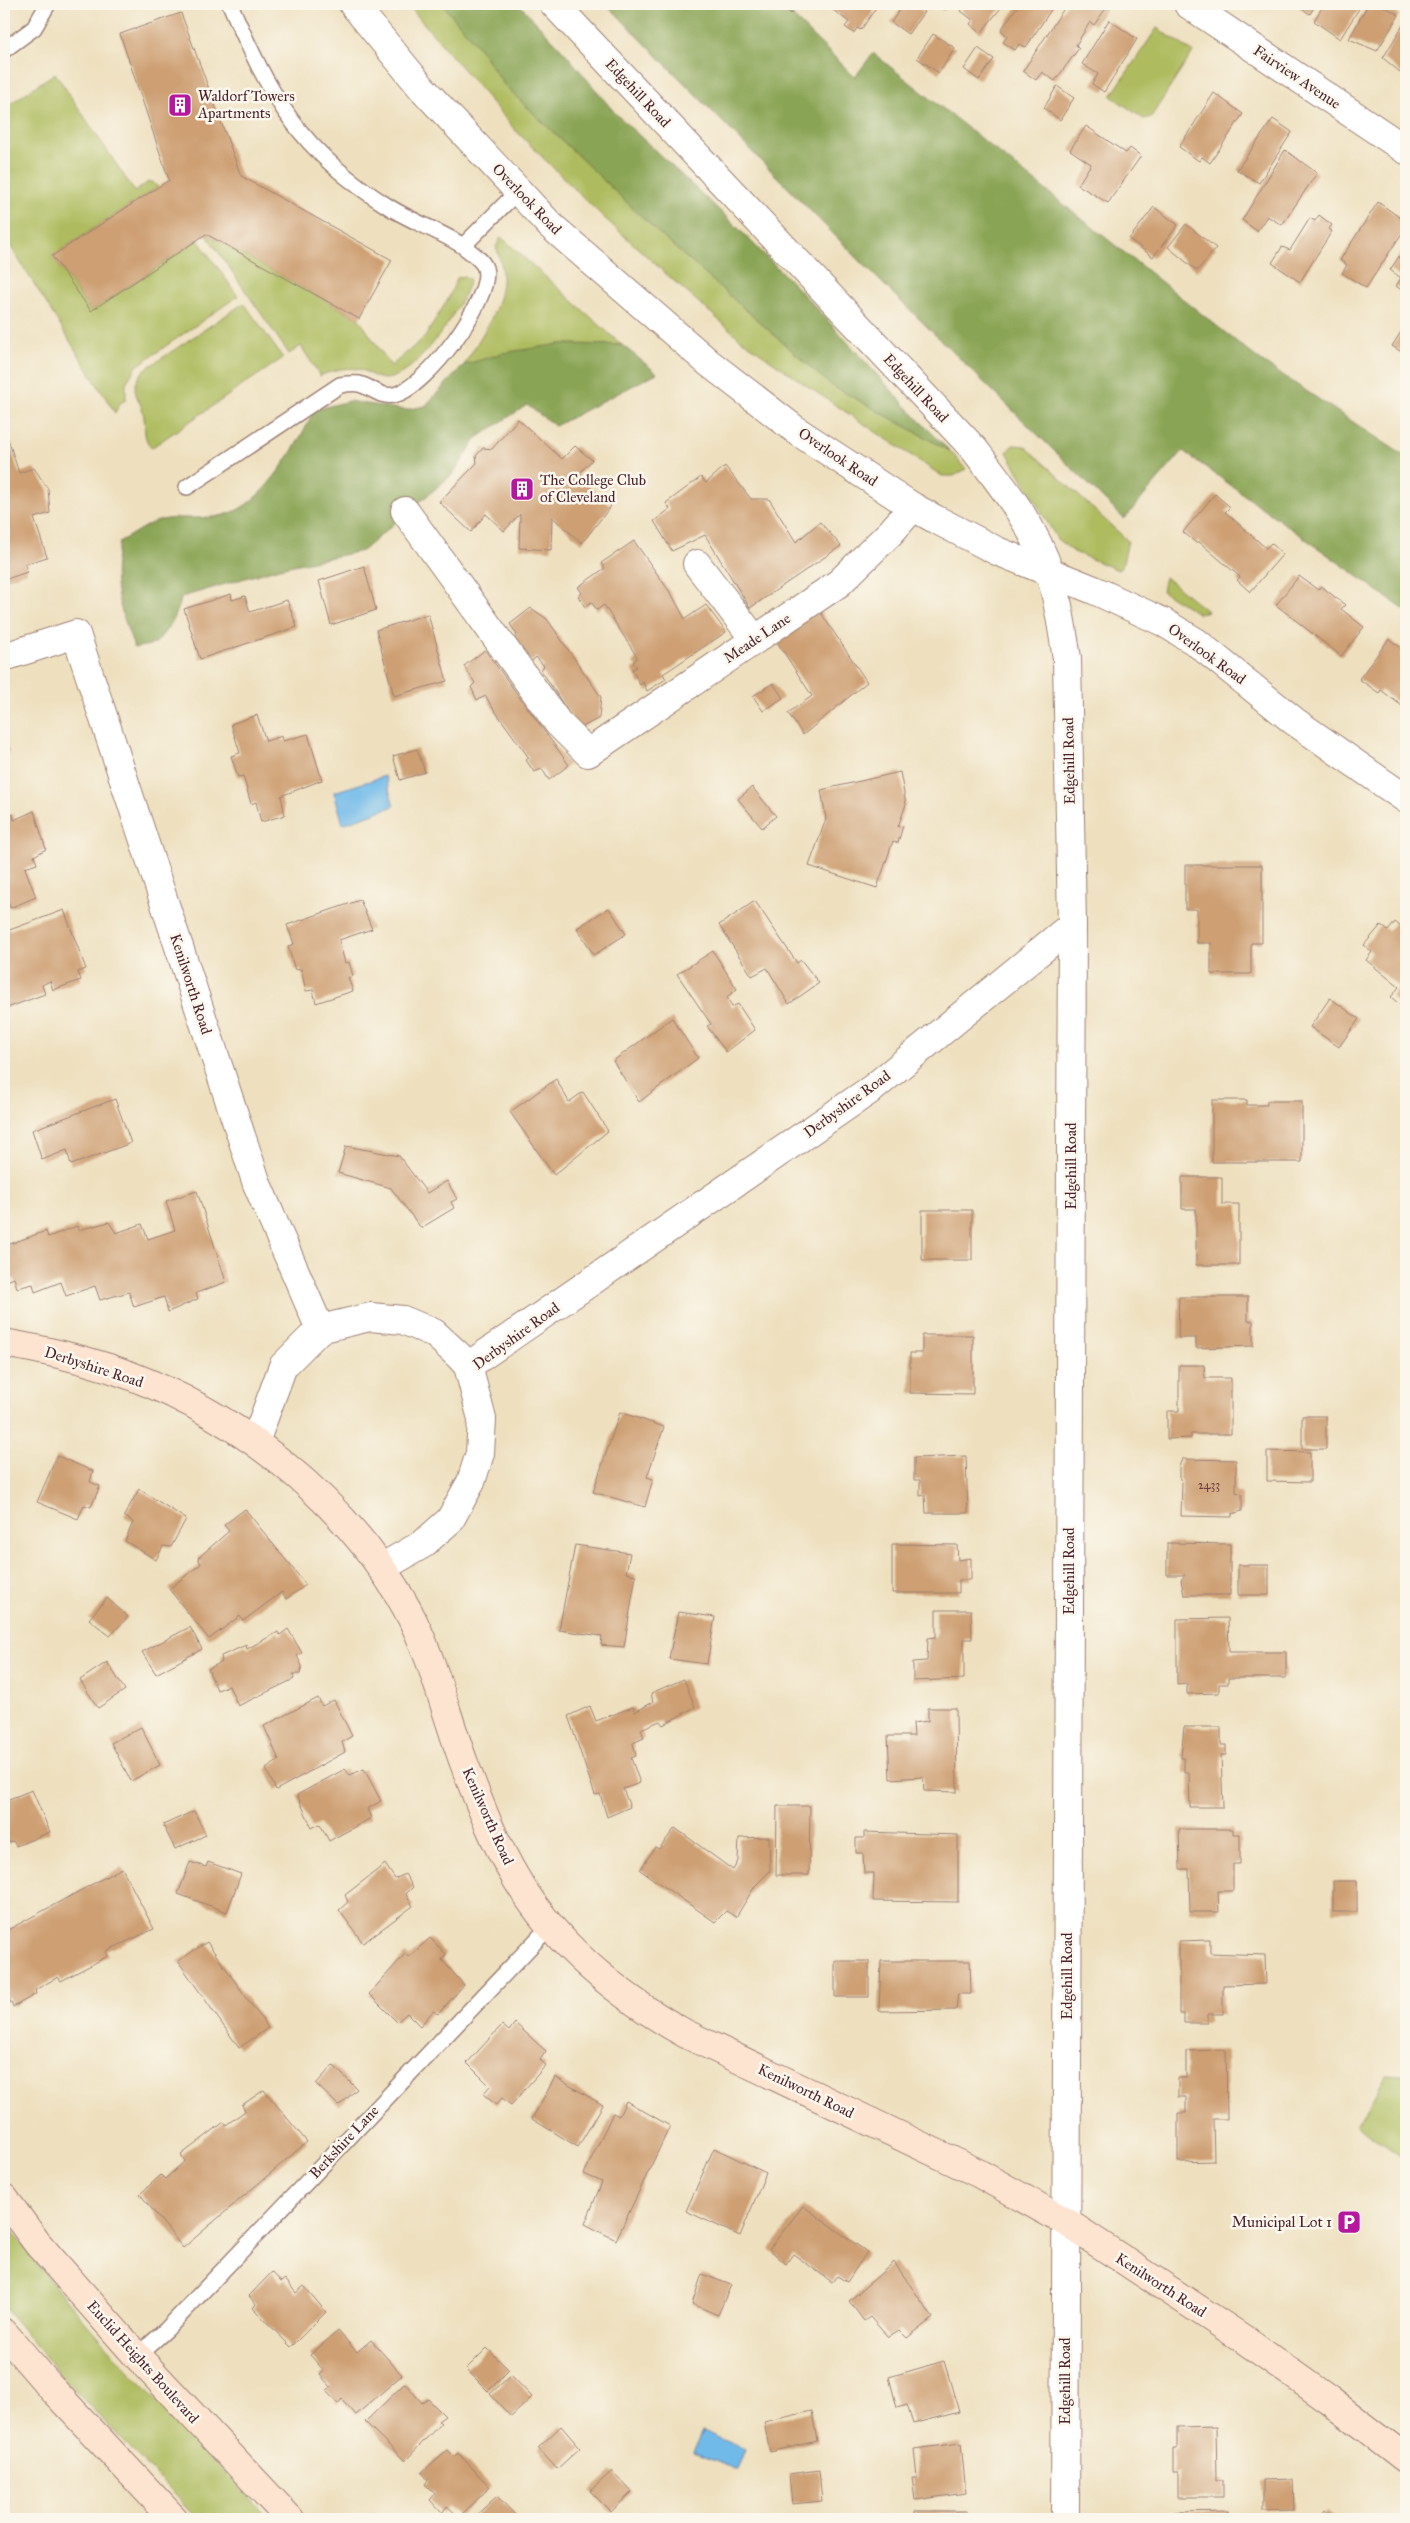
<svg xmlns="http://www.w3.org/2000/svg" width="1410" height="2523" viewBox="0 0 1410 2523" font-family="'IM FELL Great Primer',serif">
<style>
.green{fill:#aebc5e;stroke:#7c6e44}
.forest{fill:#8aa455;stroke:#6a6240}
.water{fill:#70bae9;stroke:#5d6c8a}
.building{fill:#cd9f72}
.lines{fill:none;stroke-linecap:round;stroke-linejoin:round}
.service-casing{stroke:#9c8075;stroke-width:18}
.minor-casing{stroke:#9c8075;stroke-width:30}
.tertiary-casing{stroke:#9c8075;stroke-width:30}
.secondary-casing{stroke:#9c8075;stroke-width:30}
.service{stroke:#fff;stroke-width:15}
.minor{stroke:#fff;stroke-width:28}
.tertiary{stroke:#fff;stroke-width:28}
.secondary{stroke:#fde4d1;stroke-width:28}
.labels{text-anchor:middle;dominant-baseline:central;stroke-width:5;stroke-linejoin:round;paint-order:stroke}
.number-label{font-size:12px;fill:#6b3f3d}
.street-label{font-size:15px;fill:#4a1f2b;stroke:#fbf7ec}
.poi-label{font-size:15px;fill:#4a1f2b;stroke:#fbf7ec;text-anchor:start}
</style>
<rect width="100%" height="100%" fill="#fbf7ec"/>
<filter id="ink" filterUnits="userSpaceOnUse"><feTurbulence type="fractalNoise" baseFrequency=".02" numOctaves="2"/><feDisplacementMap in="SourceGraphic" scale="10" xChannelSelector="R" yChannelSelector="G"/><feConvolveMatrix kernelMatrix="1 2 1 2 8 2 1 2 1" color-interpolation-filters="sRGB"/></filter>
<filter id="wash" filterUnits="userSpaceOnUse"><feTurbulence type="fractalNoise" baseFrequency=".0096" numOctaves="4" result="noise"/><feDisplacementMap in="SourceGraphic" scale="20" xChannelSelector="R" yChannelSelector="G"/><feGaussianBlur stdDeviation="1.12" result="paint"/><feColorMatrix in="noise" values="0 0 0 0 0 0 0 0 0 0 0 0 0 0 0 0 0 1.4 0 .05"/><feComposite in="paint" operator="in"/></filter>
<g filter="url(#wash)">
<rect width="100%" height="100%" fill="#eee0bf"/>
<!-- green -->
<path class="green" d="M407 4H442L478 46 505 86 663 237 831 385 950 451 966 469 954 476H942L813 390 742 340 683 289 600 214 516 131Z
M1157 28 1193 52 1151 117 1144 119 1111 96Z
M55 73 135 192 148 182H153L158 187 52 256 91 311 198 240 238 296 137 366 126 383V400L120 403 115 413 4 236V108Z
M206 234 359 319 391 366 425 337 449 297 457 278 464 276 470 280C462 307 416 378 385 379 378 379 370 374 364 371 350 365 333 370 320 376L301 346 289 354Z
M501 237 622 345 560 344 464 365C486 327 515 293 496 247Z
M244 303 283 358 151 448C142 434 146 432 144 418 142 396 125 394 144 370Z
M1013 445 1025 446 1128 541 1122 567 1118 570 1074 552 1057 539 1007 452Z
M1165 577 1207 611 1199 614 1162 591Z
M1387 2074 1406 2075V2160L1357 2125Z
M4 2220C82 2328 178 2424 271 2519H198L61 2376 4 2307Z"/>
<!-- forest -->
<path class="forest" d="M442 4H519L566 54 615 113 734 224 809 300 914 415 950 451 831 385 663 237 505 86 478 46Z
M606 4H780L855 77 873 53 1261 361 1406 457V611L1183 451 1124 519 874 275Z
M560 344 622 345 657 373 555 426 527 405 477 438 454 473 362 551 279 568 182 597 171 624 155 644 134 648C121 608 108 583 120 541 133 535 147 523 161 520 184 515 210 522 233 512 267 498 299 443 314 410L349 401 405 410 425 406 464 365 503 353Z"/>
<!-- water -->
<path class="water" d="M385 776 394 806 343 824 334 792Z
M702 2431 745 2449 737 2470 693 2452Z"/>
<g id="blocks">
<!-- building -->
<path class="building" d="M781 4H797L791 14Z
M825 4H873L877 6 861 30 857 28 854 33 845 27 849 22Z
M904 4H912L924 12 908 34 891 22Z
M935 4H949L945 10Z
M966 4H1004L981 33 970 24 973 20 961 11Z
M1019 4H1055L1026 47 1019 44 1015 50 1003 42 1007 36 1001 30Z
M1067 4H1109L1094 25 1090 22 1076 45 1079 48 1055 81 1042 72 1036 80 1023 71Z
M1294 4H1316L1310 14Z
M1324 4H1362L1340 39 1314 21Z
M1368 4H1380L1399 15 1377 51 1349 39Z
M181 13 241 176 392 260 359 319 206 234 91 311 52 256 169 180 120 34Z
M1109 20 1137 39 1104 92 1092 84 1098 74 1082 64Z
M1406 20V77L1383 58Z
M933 34 955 48 939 73 917 58Z
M978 48 994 59 979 80 964 69Z
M1057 86 1074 98 1060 120 1044 108Z
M1214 93 1243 114 1210 163 1202 157 1199 161 1179 147Z
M1273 119 1292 132 1259 183 1237 170Z
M1086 126 1126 153 1130 148 1141 156 1108 203 1078 185 1091 164 1070 150Z
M1285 150 1317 173 1282 225 1267 216 1257 231 1242 220Z
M1378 202 1406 222V227L1366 288 1342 273 1347 265 1340 260Z
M1154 207 1178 225 1153 257 1129 239Z
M1319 215 1332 225 1329 229 1332 231 1300 282 1272 263 1282 247 1290 250 1310 218 1315 221Z
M1186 224 1216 248 1197 271 1168 247Z
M1406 246V293L1396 286 1401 278 1390 270Z
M1406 324V355L1392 346Z
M518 419 562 459 575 446 592 460 578 475 611 506 582 543 552 517 551 550 519 548 520 514 504 531 486 514 471 532 439 502 477 463 476 456 483 448 492 449Z
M7 436 19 473 34 468 48 489 50 513 34 518 47 557 25 564 27 572 4 580V437Z
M725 466 751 499H769L796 542 820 522 841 546 750 608 705 535 672 551 654 521 670 509 666 503 701 477 706 483Z
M1215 494 1230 507 1225 512 1266 548 1271 543 1283 554 1250 592 1237 580 1240 577 1198 541 1196 543 1183 532Z
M634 541 672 595 685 619 706 605 726 632 663 674 666 679 647 691 643 682 640 685 632 669 637 667 633 663 637 657 604 605 597 610 591 602 585 607 578 596 582 593 578 587 605 568 601 563Z
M364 566 376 610 331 625 319 581Z
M1299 576 1318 590 1321 586 1345 605 1341 609 1364 627 1341 656 1276 605Z
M231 594 232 600 245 596 250 612 287 600 297 627 200 659 184 609Z
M815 604 867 682 803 735 788 713 812 696 774 637Z
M531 608 547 619 601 697 599 718 579 729 541 670 544 666 536 657 531 662 515 639 517 635 510 624Z
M428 614 447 681 394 696 376 630Z
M1389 639 1404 650 1400 655 1406 660V709L1381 690 1379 693 1359 679Z
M485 650 569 765 549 780 542 769 534 772 526 760 529 758 490 704 486 696 477 700 471 687 475 683 464 666Z
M773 683 783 698 763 711 753 696Z
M257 715 266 741 282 736 283 741 308 734 322 780 281 796 285 815 261 822 256 802 251 804 243 776 238 777 231 756 240 753 231 724Z
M4 738 9 752 4 755Z
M417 749 425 772 400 780 393 756Z
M900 772 906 804 898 827 903 826 898 843 893 841 877 888 809 866 826 819 821 790Z
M752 787 776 816 762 828 738 799Z
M34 811 46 849 34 856 37 864 25 868 36 897 10 908 4 890V818L13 814 14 820Z
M1185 865H1262V943H1251V974H1211V943H1197V909H1185Z
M360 900 372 929 339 940 345 963 349 962 353 976 348 978 353 991 316 1003 313 990 306 991 301 969 295 970 288 946 294 944 287 925Z
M755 901 797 963 801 960 819 983 789 1004 767 968 752 976 719 925Z
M609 908 626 934 594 955 577 928Z
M64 910 86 969 78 972 81 980 53 990 50 981 42 985 45 994 4 1009V932Z
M1395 922 1406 931V1010L1391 997 1399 987 1366 960 1372 952 1364 945 1381 925 1388 931Z
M713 951 737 989 727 997 732 1007 738 1004 755 1030 726 1052 707 1026 711 1024 677 974Z
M1330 998 1359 1019 1339 1047 1310 1027Z
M672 1018 698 1058 639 1102 613 1061Z
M556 1079 569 1102 583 1092 608 1131 554 1175 510 1112Z
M115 1099 131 1143 71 1165 67 1150 42 1160 32 1130Z
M1212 1100H1247V1105H1267V1101H1302V1162H1212Z
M346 1146 399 1156 427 1193 447 1181 457 1199 451 1202 454 1208 421 1228 391 1188 338 1173Z
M1182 1177H1222V1204H1239V1265H1196V1209H1182Z
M197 1191 226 1282 196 1293 198 1299 168 1312 164 1297 134 1307 129 1292 100 1300 95 1286 66 1296 61 1282 35 1292 33 1284 17 1288 14 1278 4 1282V1246L46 1231 48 1237 77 1226 79 1230 109 1222 116 1233 142 1224 148 1239 175 1230 166 1201Z
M922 1210H972V1260H922Z
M1179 1297H1248V1321H1253V1346L1196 1348V1338H1178Z
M922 1335H973V1394L910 1393V1353H922Z
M1179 1365H1204L1205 1378H1231V1434H1191V1438L1167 1439V1411H1179Z
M620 1412 664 1427 647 1477 653 1479 645 1507 593 1492Z
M1302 1416H1326V1449H1302Z
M1267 1451 1310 1452V1482L1267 1481Z
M57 1456 93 1471 90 1482 100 1486 91 1507 84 1505 78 1519 37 1502Z
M966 1456 968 1513H926L925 1495 920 1496V1480H914V1458Z
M1182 1459 1236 1460V1492L1242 1494V1511L1232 1514V1517L1181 1516 1182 1481 1179 1478V1467Z
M139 1489 186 1519 171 1547 163 1546 156 1560 125 1541 133 1522 124 1516Z
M245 1509 306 1585 286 1599 282 1592 243 1621 240 1616 209 1639 169 1589 201 1564 198 1558 229 1531 224 1525Z
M1167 1543 1230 1544V1595H1184L1181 1580 1185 1575H1167Z
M892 1544 957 1545 958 1560 971 1558V1580H959V1593H892Z
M575 1545 630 1553 626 1573 636 1575 624 1647 601 1645 602 1636 559 1630Z
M1238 1565H1269V1595H1238Z
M107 1598 128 1617 110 1636 89 1619Z
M936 1610H971L972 1639H964V1679L913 1681V1662L927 1661 928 1638 936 1637Z
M678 1612 715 1617 707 1664 669 1659Z
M1228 1618 1229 1652H1286V1678H1228V1684H1219V1693L1187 1694V1684L1177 1685V1619Z
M190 1627 202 1649 156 1674 142 1652Z
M288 1629 302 1653 297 1656 302 1666 300 1674H293L294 1679 238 1706 229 1686 217 1690 208 1669 222 1662 221 1656 246 1645 247 1649 278 1632 280 1635Z
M107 1662 125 1690 98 1708 80 1680Z
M684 1679 695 1707 663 1725 660 1721 641 1729 644 1738 633 1743 636 1756 631 1758 640 1783 623 1789 630 1807 607 1817 600 1794 595 1795 568 1716 590 1706 596 1721 633 1707 635 1712 653 1702 651 1693Z
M318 1698 322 1706 334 1700 352 1736 342 1742 345 1752 276 1790 266 1769 279 1760 264 1726Z
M928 1708H956L957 1792 924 1791 923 1777 890 1779 888 1736H914L913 1723 928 1721Z
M141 1727 160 1765 131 1781 111 1743Z
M1184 1727H1221V1745H1226V1755H1221L1223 1807H1190L1189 1773H1184V1758H1181Z
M345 1769 350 1775 364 1769 381 1801 367 1809 371 1818 329 1841 320 1824 312 1828 297 1795Z
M32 1790 50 1832 16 1846 13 1841 4 1845V1801Z
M777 1806H810L809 1875H776Z
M194 1811 206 1835 175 1849 163 1825Z
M675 1828 733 1870 738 1861 739 1838 769 1837 770 1871 755 1886 736 1917 726 1911 715 1922 640 1870 655 1847 659 1849Z
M1179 1829H1233V1834H1240V1864H1233V1891H1218L1219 1912H1190L1189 1869H1180Z
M864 1832 958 1835V1902L873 1901 874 1873H864L863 1853H856V1838H864Z
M190 1862 206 1867 208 1862 241 1874 227 1912 178 1894Z
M385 1864 395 1879 405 1874 413 1887 406 1894 413 1906 363 1943 339 1910 348 1902 345 1895Z
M122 1868 154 1929 106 1951 108 1956 61 1981 58 1977 35 1990 36 1994 13 2007 8 1997 4 1999V1932Z
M1333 1881H1357V1912H1333Z
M430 1938 446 1954 442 1960 464 1985 438 2014 433 2011 420 2026 407 2013 397 2022 369 1994 405 1954 409 1957Z
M1210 1940V1953L1265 1955 1266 1984 1223 1985V2014H1208V2023H1184V2014H1179V1941Z
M207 1942 268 2028 239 2048 178 1961Z
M835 1961H869V1997H835Z
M881 1961H970L971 1994H958L956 2010 879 2011Z
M515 2023 546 2051 540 2060 546 2065 511 2105 502 2098 496 2105 483 2094 490 2086 467 2063 502 2025 509 2031Z
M1226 2050 1227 2119H1213L1214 2161 1178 2162V2113H1186V2097H1178V2078H1186V2051Z
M333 2065 357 2089 339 2106 316 2084Z
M555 2077 603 2105 578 2147 532 2119Z
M264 2090 307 2142 183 2248 140 2194 161 2175 165 2179 185 2161 181 2155 224 2122 226 2125 245 2111 242 2105Z
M626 2101 670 2126 616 2240 585 2224 602 2182 584 2174 613 2113 619 2116Z
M714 2148 766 2173 740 2236 686 2211Z
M803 2206 867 2252 847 2282 837 2276 832 2282 793 2254 786 2264 769 2249Z
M894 2262 933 2318 907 2338 899 2330 888 2337 870 2317 864 2321 849 2301Z
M272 2272 281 2282 285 2279 296 2293 304 2286 326 2312 291 2347 253 2308 256 2304 249 2296Z
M702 2274 731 2285 718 2315 692 2304Z
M338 2331 357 2352 371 2340 402 2375 356 2415 342 2399 338 2404 326 2391 331 2387 320 2375 324 2371 310 2355Z
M487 2348 509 2370 488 2391 466 2369Z
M944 2361 959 2412 913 2424 907 2405 897 2408 889 2377Z
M511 2375 532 2397 511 2417 490 2394Z
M405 2383 422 2403 428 2399 445 2416 438 2421 441 2423 405 2461 365 2422Z
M812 2411 817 2441 770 2452 764 2422Z
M561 2426 580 2448 557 2469 538 2448Z
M1216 2426 1217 2480H1223V2497H1178V2472H1173V2449H1177V2427Z
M961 2443 966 2493 915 2500 912 2478H917L914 2449Z
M447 2450 454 2457 458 2453 490 2487 459 2517 447 2506 442 2513 430 2500 435 2494 425 2484 428 2480 422 2472Z
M819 2470 822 2501 792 2504 789 2474Z
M612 2471 632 2492 611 2512 590 2491Z
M1293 2479 1294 2509 1263 2510V2480Z
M497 2496 519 2519H472Z
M915 2511H967V2519H915Z
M1229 2511V2519H1174V2512Z
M1326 2511 1336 2519H1320Z"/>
</g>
</g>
<g filter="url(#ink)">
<use href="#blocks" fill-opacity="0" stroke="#9c8075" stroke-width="1"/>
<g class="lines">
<!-- service casing -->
<g class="service-casing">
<path id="service" d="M230 4C271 98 299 151 389 207 413 222 440 231 463 246
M4 50 34 28 48 4
M187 487 340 385C346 384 353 383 359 384 372 387 380 398 394 395 425 389 494 298 485 268 482 259 470 252 463 246L517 192
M137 2356 166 2330 550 1926"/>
</g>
<!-- minor casing -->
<g class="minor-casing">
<path id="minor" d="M1188 4 1406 150
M405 511 558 723 588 753 839 583 890 533 913 507
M697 564 755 640
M4 657 76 634 257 1184 320 1329
M468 1366 873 1088 1072 925
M255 1442 283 1366 320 1329 370 1317 403 1320 434 1333 459 1356 468 1366 482 1419 480 1453 471 1482 450 1520 423 1544 381 1568"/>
</g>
<!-- tertiary casing -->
<g class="tertiary-casing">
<path id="tertiary" d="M353 4 422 88 550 225 709 363 797 431 913 507 935 519 997 551 1094 590 1163 622 1196 642 1294 721 1406 799
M554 4 974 449C1004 488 1035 527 1050 574 1059 601 1062 630 1067 658L1072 925 1065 2519"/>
</g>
<!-- secondary casing -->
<g class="secondary-casing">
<path id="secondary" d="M4 1343C39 1349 75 1357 109 1368 229 1408 345 1496 407 1609 433 1657 445 1712 464 1763 479 1803 495 1844 517 1880 557 1946 620 1997 686 2034L978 2173 1066 2222 1242 2338 1329 2400 1406 2459
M4 2198 38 2244 137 2356 290 2519
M4 2333 55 2392 174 2519"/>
</g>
<!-- service -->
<use href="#service" class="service"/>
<!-- minor -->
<use href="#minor" class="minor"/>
<!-- tertiary -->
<use href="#tertiary" class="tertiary"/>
<!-- secondary -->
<use href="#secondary" class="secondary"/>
</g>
</g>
<!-- icons -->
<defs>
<g id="building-square" transform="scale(1.25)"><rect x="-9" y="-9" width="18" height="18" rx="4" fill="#b5179e" stroke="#fbf7ec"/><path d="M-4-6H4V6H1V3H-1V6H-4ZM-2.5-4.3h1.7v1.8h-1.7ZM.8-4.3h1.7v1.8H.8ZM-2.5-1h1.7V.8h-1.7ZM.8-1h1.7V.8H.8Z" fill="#fff"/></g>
<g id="parking-square" transform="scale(1.25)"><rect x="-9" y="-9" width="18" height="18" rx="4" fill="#b5179e" stroke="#fbf7ec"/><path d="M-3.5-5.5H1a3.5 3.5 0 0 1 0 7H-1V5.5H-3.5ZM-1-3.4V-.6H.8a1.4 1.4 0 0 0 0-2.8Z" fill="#fff"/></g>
</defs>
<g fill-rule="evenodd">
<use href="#building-square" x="180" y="105"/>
<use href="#building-square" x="522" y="489"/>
<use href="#parking-square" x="1349" y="2222"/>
</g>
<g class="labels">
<!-- number labels -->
<g class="number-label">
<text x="1209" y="1485">2433</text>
</g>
<!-- street labels -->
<g class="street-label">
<text transform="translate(1297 77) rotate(34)">Fairview Avenue</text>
<text transform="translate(638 93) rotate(47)">Edgehill Road</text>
<text transform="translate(527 199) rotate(46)">Overlook Road</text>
<text transform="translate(916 388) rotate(47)">Edgehill Road</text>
<text transform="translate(838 457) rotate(34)">Overlook Road</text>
<text transform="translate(757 638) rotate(-34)">Meade Lane</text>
<text transform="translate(1207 654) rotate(36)">Overlook Road</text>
<text transform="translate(1069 761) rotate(-91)">Edgehill Road</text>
<text transform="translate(191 984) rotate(72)">Kenilworth Road</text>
<text transform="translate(847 1104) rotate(-36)">Derbyshire Road</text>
<text transform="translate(1071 1166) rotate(-90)">Edgehill Road</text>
<text transform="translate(516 1336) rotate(-36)">Derbyshire Road</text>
<text transform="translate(94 1367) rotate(18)">Derbyshire Road</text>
<text transform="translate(1069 1571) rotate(-90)">Edgehill Road</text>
<text transform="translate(488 1816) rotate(66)">Kenilworth Road</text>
<text transform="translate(1067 1976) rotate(-90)">Edgehill Road</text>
<text transform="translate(806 2091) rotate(26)">Kenilworth Road</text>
<text transform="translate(344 2142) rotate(-47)">Berkshire Lane</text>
<text transform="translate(1161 2285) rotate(33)">Kenilworth Road</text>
<text transform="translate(143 2362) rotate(48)">Euclid Heights Boulevard</text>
<text transform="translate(1065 2381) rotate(-90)">Edgehill Road</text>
</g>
<!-- poi labels -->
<g class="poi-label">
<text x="198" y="96">Waldorf Towers<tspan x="198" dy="17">Apartments</tspan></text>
<text x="540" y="480">The College Club<tspan x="540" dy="17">of Cleveland</tspan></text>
<text x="1332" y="2222" text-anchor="end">Municipal Lot 1</text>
</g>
</g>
<!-- margin -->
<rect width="1410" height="2523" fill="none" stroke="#fbf7ec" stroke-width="20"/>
</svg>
